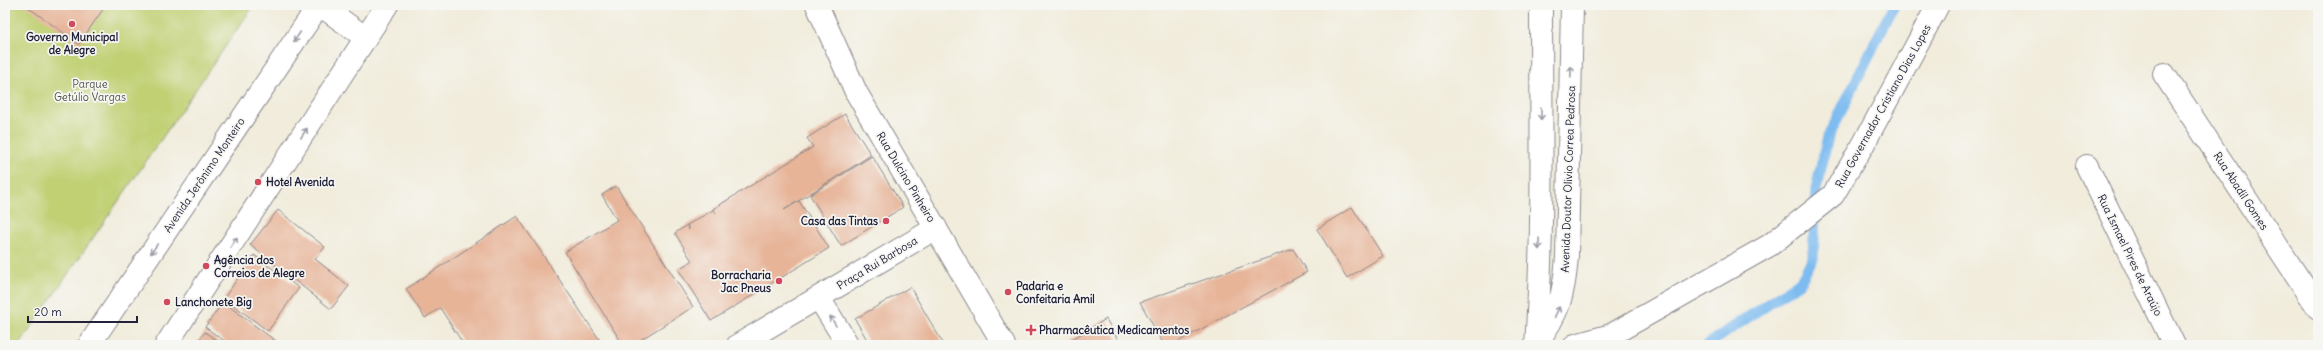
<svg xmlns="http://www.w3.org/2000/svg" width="2323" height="350" viewBox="0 0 2323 350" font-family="Delius,sans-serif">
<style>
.green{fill:#c0d072;stroke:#717956}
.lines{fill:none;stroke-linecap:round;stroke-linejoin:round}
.stream{stroke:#7dbbf0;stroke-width:11}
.building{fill:#e7b498}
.minor-casing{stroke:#8a878b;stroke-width:24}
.secondary-casing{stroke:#8a878b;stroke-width:24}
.trunk-casing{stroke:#8a878b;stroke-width:24}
.minor{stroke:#fff;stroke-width:22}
.secondary{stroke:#fff;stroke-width:22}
.trunk{stroke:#fff;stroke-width:22}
.oneway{stroke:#9c9ca7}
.poi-dot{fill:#d1495b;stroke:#f6f6f2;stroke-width:1.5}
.labels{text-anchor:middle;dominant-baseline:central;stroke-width:3.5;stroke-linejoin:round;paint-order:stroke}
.poi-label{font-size:11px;font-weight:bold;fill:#22223b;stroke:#f6f6f2;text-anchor:start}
.park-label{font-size:11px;fill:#51564c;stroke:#f6f6f2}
.street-label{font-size:11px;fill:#22223b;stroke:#f6f6f2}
</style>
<rect width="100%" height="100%" fill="#f6f6f2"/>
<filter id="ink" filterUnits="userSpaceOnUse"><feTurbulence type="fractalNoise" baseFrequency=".025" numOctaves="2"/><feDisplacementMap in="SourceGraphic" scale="8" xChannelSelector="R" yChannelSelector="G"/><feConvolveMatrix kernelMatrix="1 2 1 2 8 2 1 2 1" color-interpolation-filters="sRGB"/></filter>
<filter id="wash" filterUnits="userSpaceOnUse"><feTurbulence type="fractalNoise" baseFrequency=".012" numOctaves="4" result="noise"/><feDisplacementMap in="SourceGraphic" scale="16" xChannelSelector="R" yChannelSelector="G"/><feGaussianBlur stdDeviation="0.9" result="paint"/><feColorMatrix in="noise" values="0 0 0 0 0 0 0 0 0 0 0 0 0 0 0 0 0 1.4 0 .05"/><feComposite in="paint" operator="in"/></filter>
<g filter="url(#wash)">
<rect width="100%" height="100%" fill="#f1ecdb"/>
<!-- green -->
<path class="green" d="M5 5H254L19 345H5Z"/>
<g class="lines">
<!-- stream -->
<path class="stream" d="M1707 345 1800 282 1813 258 1816 189 1828 137 1894 5"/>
</g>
<g id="blocks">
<!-- building -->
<path class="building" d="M25 5H106L79 44Z
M845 114 871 155 784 210 799 201 829 248 711 321 678 269 692 261 675 233 687 225 689 230 687 225 713 210 716 213 713 209 813 147 807 138Z
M872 156 903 207 841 246 810 195Z
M616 186 693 307 632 345H623L565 252 617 220 602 195Z
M1352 207 1383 256 1347 278 1317 229Z
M278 210 325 247 315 259 349 286 331 309 250 245Z
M517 216 603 345H464L440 308 425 318 406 289Z
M1293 249 1307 272 1172 345H1164L1140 302Z
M254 255 299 288 268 331 224 298Z
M910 287 944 345H870L855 319Z
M223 302 234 310 277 342 275 345H230L205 327Z
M1106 319 1121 345H1062Z
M205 332 223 345H195Z"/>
</g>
</g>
<g filter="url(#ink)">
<use href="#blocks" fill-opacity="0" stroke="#8a878b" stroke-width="1"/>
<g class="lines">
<!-- minor casing -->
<g class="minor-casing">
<path id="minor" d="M320 5 366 38
M2164 74 2318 308
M2087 166 2174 345
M819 298 848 345
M738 345 936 228
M1535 345C1559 314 1564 295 1567 257L1572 5
M1536 345C1544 232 1541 118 1541 5
M1575 345 1611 335 1770 245 1833 195 1863 145 1938 5"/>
</g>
<!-- secondary casing -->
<g class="secondary-casing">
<path id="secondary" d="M89 345 319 5
M166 345 387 5"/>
</g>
<!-- trunk casing -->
<g class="trunk-casing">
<path id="trunk" d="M817 5 856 92 1004 345"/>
</g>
<!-- minor -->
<use href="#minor" class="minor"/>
<!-- secondary -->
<use href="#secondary" class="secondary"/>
<!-- trunk -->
<use href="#trunk" class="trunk"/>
</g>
<!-- one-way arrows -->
<defs><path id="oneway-shaft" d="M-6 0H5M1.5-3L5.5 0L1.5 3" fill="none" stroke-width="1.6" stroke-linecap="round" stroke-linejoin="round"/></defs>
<g class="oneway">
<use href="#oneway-shaft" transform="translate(297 37) rotate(124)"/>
<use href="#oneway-shaft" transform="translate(1571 72) rotate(-89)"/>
<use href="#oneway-shaft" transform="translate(1541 114) rotate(90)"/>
<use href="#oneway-shaft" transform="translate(304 133) rotate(-57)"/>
<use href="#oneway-shaft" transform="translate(234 242) rotate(-57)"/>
<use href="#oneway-shaft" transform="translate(1539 244) rotate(91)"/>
<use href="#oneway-shaft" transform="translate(154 249) rotate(124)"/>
<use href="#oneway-shaft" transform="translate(1557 312) rotate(-65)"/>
<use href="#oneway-shaft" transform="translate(833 321) rotate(-121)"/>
</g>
</g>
<!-- markers -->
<g class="poi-dot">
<circle cx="72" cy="24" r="4"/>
<circle cx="258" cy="182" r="4"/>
<circle cx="886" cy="221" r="4"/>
<circle cx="206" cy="266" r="4"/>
<circle cx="779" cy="281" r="4"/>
<circle cx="1008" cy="292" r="4"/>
<circle cx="167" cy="302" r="4"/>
<path d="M1029 324h4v4h4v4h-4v4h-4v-4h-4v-4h4z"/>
</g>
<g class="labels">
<!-- poi labels -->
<g class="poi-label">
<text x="72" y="37" text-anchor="middle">Governo Municipal<tspan x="72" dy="13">de Alegre</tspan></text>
<text x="266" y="182">Hotel Avenida</text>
<text x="878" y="221" text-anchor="end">Casa das Tintas</text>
<text x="214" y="260">Agência dos<tspan x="214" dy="13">Correios de Alegre</tspan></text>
<text x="771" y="275" text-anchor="end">Borracharia<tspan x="771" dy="13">Jac Pneus</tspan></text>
<text x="1016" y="286">Padaria e<tspan x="1016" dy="13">Confeitaria Amil</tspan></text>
<text x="175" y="302">Lanchonete Big</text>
<text x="1039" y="330">Pharmacêutica Medicamentos</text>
</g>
<!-- park labels -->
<g class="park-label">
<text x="90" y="84">Parque<tspan x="90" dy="13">Getúlio Vargas</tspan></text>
</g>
<!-- street labels -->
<g class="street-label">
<text transform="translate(1883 106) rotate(-61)">Rua Governador Cristiano Dias Lopes</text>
<text transform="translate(204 175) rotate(-56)">Avenida Jerônimo Monteiro</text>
<text transform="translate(906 177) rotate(59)">Rua Dulcino Pinheiro</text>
<text transform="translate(1568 179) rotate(-88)">Avenida Doutor Olivio Correa Pedrosa</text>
<text transform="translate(2241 191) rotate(57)">Rua Abadil Gomes</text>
<text transform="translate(2130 255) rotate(64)">Rua Ismael Pires de Araújo</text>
<text transform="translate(877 263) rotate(-31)">Praça Rui Barbosa</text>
</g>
</g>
<!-- margin -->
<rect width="2323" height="350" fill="none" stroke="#f6f6f2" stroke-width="20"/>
<!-- scale -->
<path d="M28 316v6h109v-6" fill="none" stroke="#22223b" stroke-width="2"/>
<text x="34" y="316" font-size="12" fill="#22223b" stroke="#f6f6f2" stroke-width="3" paint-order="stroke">20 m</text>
</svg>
